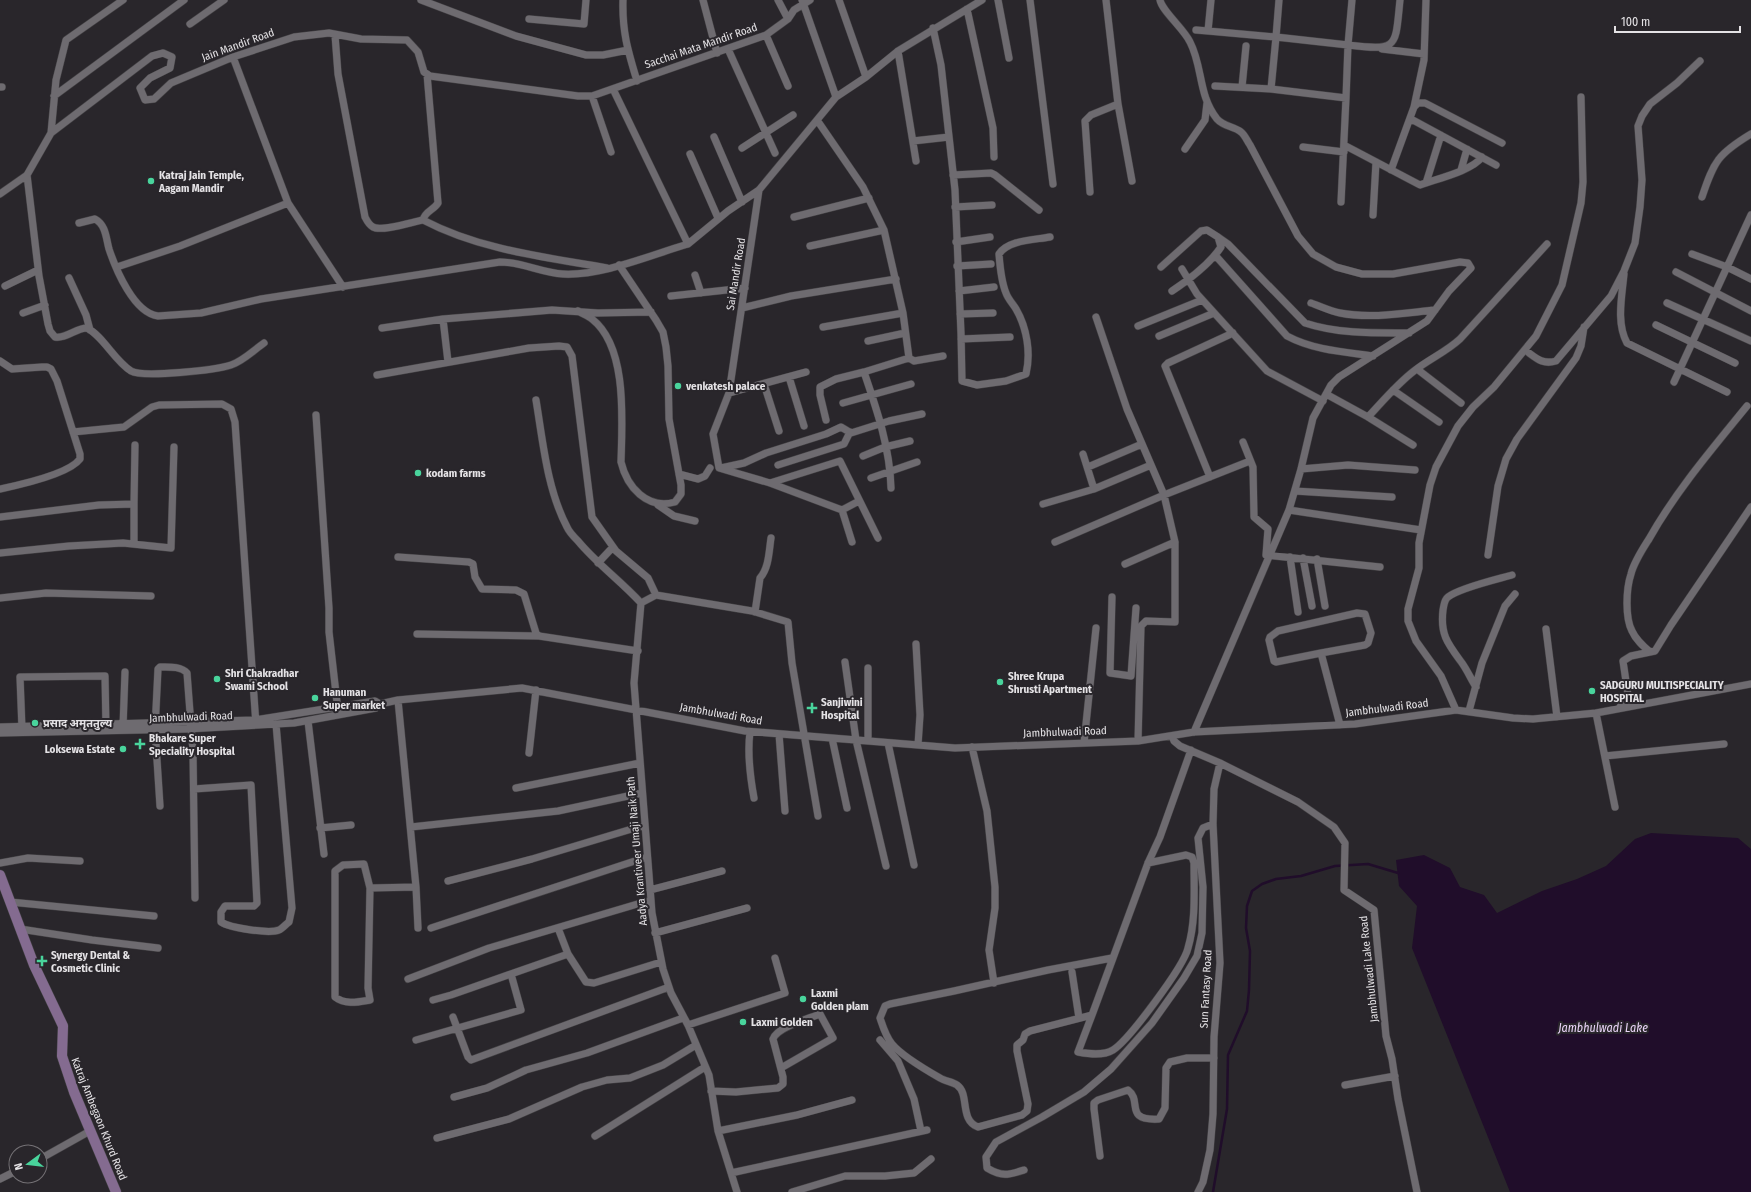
<svg xmlns="http://www.w3.org/2000/svg" width="1751" height="1192" viewBox="0 0 1751 1192" font-family="'Fira Sans Condensed','Noto Sans Devanagari',sans-serif">
<style>
.water{fill:#200d2a}
.lines{fill:none;stroke-linecap:round;stroke-linejoin:round}
.stream{stroke:#200d2a;stroke-width:2.5}
.street-casing{stroke:#444245;stroke-width:8}
.secondary-casing{stroke:#444245;stroke-width:11}
.street{stroke:#6e6b70;stroke-width:7}
.secondary{stroke:#846b90;stroke-width:10}
.poi-dot{fill:#49d49c;stroke:#29262b;stroke-width:1.5}
.labels{text-anchor:middle;dominant-baseline:central;stroke-width:4;stroke-linejoin:round;paint-order:stroke}
.street-label{font-size:11px;fill:#e4e2e5;stroke:#29262b}
.poi-label{font-size:11px;font-weight:bold;fill:#e4e2e5;stroke:#29262b;text-anchor:start}
.water-label{font-size:12px;font-style:italic;fill:#ebd5f9;stroke:#29262b}
</style>
<rect width="100%" height="100%" fill="#29262b"/>
<!-- water -->
<path class="water" d="M1651 833 1738 838 1751 849V1192H1510L1412 948 1417 906 1399 886 1396 860 1424 855 1450 868 1460 887 1484 895 1497 913 1542 891 1577 879 1606 866 1635 839Z"/>
<g class="lines">
<!-- stream -->
<path class="stream" d="M1213 1192 1227 1109 1228 1055 1247 1011 1249 990 1250 951 1246 928 1247 906 1252 891 1262 884 1276 879 1301 876 1335 866 1368 864 1398 873"/>
<!-- street casing -->
<g class="street-casing">
<path id="street" d="M421 0 516 36 586 55H603L628 50
M623 0C622 32 628 51 637 81
M703 0 717 53
M778 0 788 19
M802 0 836 97
M839 0 866 77
M998 0 1009 58
M1030 0 1053 184
M1106 0 1118 104 1132 181
M1160 0C1162 11 1184 29 1190 42 1203 67 1198 95 1217 119 1224 127 1234 126 1241 132 1245 135 1247 141 1250 145L1298 236 1313 254 1336 267 1362 274H1393L1460 262 1468 263 1471 268 1449 291 1427 321 1339 377 1331 385 1313 418 1301 469 1289 510 1194 732
M1211 0 1208 31 1276 37 1271 89 1346 98 1348 45C1399 51 1395 48 1400 0
M1279 0 1276 37 1348 45 1352 0
M967 9 993 128 994 157
M529 19 584 24 586 0
M190 24 224 0
M933 28 941 65 955 190 961 333 962 381 977 385 1006 381 1026 374C1031 353 1027 328 1016 309 1013 304 1008 299 1006 293 1001 281 1000 267 999 254 1008 240 1034 240 1050 237
M1196 30 1208 31
M335 35 338 74 365 217C367 221 369 225 373 227 381 232 412 222 423 220 425 211 434 210 438 203L427 74
M766 35 788 86
M728 49 775 153
M1382 49 1424 54
M898 51 916 161
M1215 86 1271 89
M0 87H2
M1242 87 1246 46
M613 89 688 244 728 211 759 190 836 97 866 77 898 51 982 0
M54 96 184 0
M592 96 611 152
M1414 107 1424 60 1426 0
M1411 119 1496 165
M817 120 863 187 884 230 903 313 909 358 864 372 836 379 820 387V395L826 420
M51 133 56 80 66 40 123 0
M714 137 742 202
M913 141 949 137
M1344 145 1420 185C1436 179 1472 171 1482 157
M1303 147 1344 152
M742 148 793 115
M1185 149 1205 120 1207 103
M690 154 718 218
M1391 170 1414 107 1418 103H1425L1502 143
M1461 170 1467 149
M27 175 39 276 48 324 50 331 55 337C66 339 76 328 87 328 103 336 114 360 131 371 143 378 216 370 231 365 243 361 254 350 264 343
M953 175 991 173 995 175 1039 210
M1426 183 1441 135
M759 190 729 393 713 434 719 468 770 483 842 510 859 501
M1090 192 1085 121 1091 115 1118 104
M0 194 27 175 51 133 152 56 163 53 172 57 170 68 150 78 140 88 145 100 154 99 171 83 233 57 294 37 329 33 361 39 407 40 418 52 424 72 430 76 578 96H592L766 35 788 19 794 10 810 0
M1702 197C1714 161 1718 154 1751 134
M1341 202 1346 98
M288 203 343 287
M955 207 992 205
M1373 215 1376 162
M794 217 869 198
M423 220C480 250 545 257 607 268
M79 223 95 219C106 225 106 238 109 249 116 270 134 313 158 316L201 313 261 299 500 262C522 262 542 273 563 274 603 276 650 255 688 244
M1218 237 1228 244 1305 323C1338 334 1374 333 1409 333
M956 242 990 237
M810 246 884 230
M1692 254 1727 267 1751 279
M1215 255 1287 336C1313 350 1344 352 1373 356
M957 266 991 264
M117 267 180 246 288 203 233 57
M1161 267 1201 231 1207 230 1218 237 1221 247C1209 265 1190 279 1172 291
M1182 269 1197 294 1267 371 1323 401
M1676 272 1751 311
M1624 274C1622 296 1616 323 1627 343L1727 392
M695 275 701 293
M69 278 86 315 90 330
M5 286 38 270
M959 291 994 287
M671 296 745 288
M1311 303C1320 306 1330 311 1340 313 1371 319 1404 313 1435 310
M1667 303 1751 341
M742 308 791 296 896 279
M578 311C583 314 588 316 592 319 628 347 622 422 621 462 627 487 647 510 675 502L681 494V485L669 419 668 366 666 347 663 332 656 320 619 265
M23 313 45 305
M960 314 993 313
M1096 317 1127 409 1164 495 1175 542V622L1146 621 1141 626 1138 741
M443 319 448 362
M1656 325 1735 363
M1138 326 1202 300
M823 327 903 313
M382 328 443 319 552 310 598 313 651 312
M1159 336 1214 313
M961 339 1010 337
M868 341 905 333
M1525 350C1536 358 1542 365 1556 361L1611 296 1624 271 1635 243 1640 207 1642 180 1638 126 1642 116 1650 104 1677 83 1700 61
M909 358 914 361 943 356
M0 361 12 369 42 367H47L51 369 57 381 80 454V459C69 474 19 485 0 489
M1417 369 1461 403
M864 372C877 410 890 448 891 488
M377 375 529 348 559 346 567 347 572 356 592 517 616 551 648 578 656 595
M789 377 804 426
M1674 382 1751 215
M764 384 779 431
M1393 390 1439 422
M729 393 806 372
M1326 394 1368 417 1413 445
M536 400C543 442 547 489 567 527 569 532 574 537 578 541 597 564 621 581 641 603L634 683 652 913 663 969 671 993 688 1025 709 1075 718 1131 737 1192
M843 403 911 384
M316 415 329 608V632L338 711
M1368 417C1383 401 1397 384 1414 371 1429 359 1446 352 1460 339L1547 244
M73 432 124 427 152 407 159 405 222 404 231 409 235 422 256 725
M1243 442 1253 467 1254 517 1268 529 1266 555 1380 567
M863 456 885 447 910 441
M778 465 844 444 850 432
M1088 467 1142 444
M721 468 744 463 766 453 826 434 841 427 851 433 889 421 922 414
M1301 469 1348 465 1415 470
M679 474 698 479 705 476 710 468
M1210 477 1165 366 1168 363 1233 333
M871 478 917 462
M770 483 840 461 878 538
M1094 489 1151 465
M1295 491 1392 497
M134 504 135 445
M1043 504 1094 489 1083 454
M658 505 674 516 695 521
M842 510 852 542
M1289 510 1421 530
M0 517 99 505 134 504V544
M1055 542 1164 495 1250 461
M0 553 69 546 123 543 171 548 174 447
M1488 555 1498 486 1506 459 1517 439 1576 358 1581 346 1584 327
M398 557 469 562 473 564 475 577 482 589 516 590 524 594 536 633 539 636 638 651
M1290 557 1298 612
M1303 558 1312 606
M1317 559 1325 606
M598 563 613 547
M1125 564 1175 542
M1112 597 1110 673 1131 676 1136 608
M0 598 46 593 151 596
M641 603 656 595 752 611 788 622 792 663 818 816
M755 612 760 578C769 568 769 551 771 538
M1546 629 1557 717
M417 634 539 636
M916 644 920 715 918 745
M1650 652C1643 646 1636 640 1632 631 1625 618 1626 589 1631 574 1634 562 1642 550 1649 539 1676 491 1712 449 1747 406
M1321 653 1365 645 1368 643 1371 633 1365 614 1357 613 1278 631 1270 637 1269 640 1274 661 1276 662 1321 653 1340 725
M845 662 856 740 886 866
M868 668V741
M1476 687C1471 679 1467 670 1462 663 1448 644 1440 635 1443 610 1444 605 1444 600 1448 597 1459 588 1498 579 1512 575
M398 700 416 887 418 928
M1620 707 1628 695 1623 661 1631 656 1655 651 1671 625 1751 507
M1456 710 1441 676 1416 641 1408 621V609L1419 568V543L1430 485 1436 467 1458 426 1473 407 1494 387 1536 336 1562 285 1581 203 1583 182 1581 97
M1469 711 1482 663 1505 606 1515 594
M1596 713 1615 807
M308 721 324 854
M0 727 255 720 375 701 380 704
M123 727 125 672
M22 729 20 677 105 676 106 728
M750 732C747 754 750 776 754 798
M0 733 187 729 294 723 376 708 380 704 398 700 522 688 745 731 955 748 1138 741 1194 732 1355 724 1456 710 1513 718 1533 719 1596 713 1751 684
M779 734 785 811
M1172 736 1174 741 1180 746 1220 763 1298 802 1334 827 1345 843 1344 890 1374 910 1386 1036 1392 1059 1398 1099 1417 1192
M832 738 847 808
M888 743 914 865
M1084 743 1096 628
M972 747 987 811 995 887V908L989 950 994 983
M529 753 536 690
M1605 756 1724 744
M516 788 640 763
M194 789 251 785 257 903 254 906H225L221 912V922C230 928 269 934 279 930 282 929 286 924 289 922L292 908 276 724
M160 806 155 729 158 669 160 667C169 667 181 666 187 673L193 752 195 898
M411 827 558 811 642 793
M320 828 351 825
M0 863 28 858 80 861
M364 864 370 888 368 988 370 1000C358 1002 345 1005 335 997V871L343 865Z
M448 881 532 859 645 825
M370 888 416 887
M650 890 722 871
M10 902 154 916
M431 928 647 857
M20 929 92 940 158 948
M655 933 747 908
M568 954 586 982 594 983 661 962
M1112 958 1048 970 954 991 890 1004 885 1006 880 1018C883 1027 886 1037 892 1044 902 1056 926 1070 940 1078 945 1081 953 1082 957 1085 970 1094 959 1120 978 1127L1022 1115 1027 1111 1028 1104 1017 1051V1045L1023 1040 1025 1034 1030 1031 1092 1015 1148 863 1160 837 1191 750
M1072 972 1079 1018
M408 979 489 948 651 900
M433 1000 451 995 568 954 558 928
M1092 1015 1078 1052C1089 1054 1103 1056 1113 1050 1129 1040 1184 966 1188 948 1196 921 1194 891 1194 863L1192 857 1186 855 1148 863
M453 1017 468 1057 471 1060 669 987
M688 1025 785 993 775 958
M416 1040 521 1010 511 974
M880 1040 898 1061 914 1099 921 1131
M1345 1085 1395 1076
M711 1091 736 1092 778 1088 783 1084V1077L773 1039C777 1027 808 1019 820 1014L833 1038 781 1068
M454 1097 487 1088 526 1070 587 1053 683 1018
M718 1131 797 1115 852 1100
M595 1136 705 1067
M437 1138 509 1119 582 1087 607 1080 630 1078 663 1065 696 1045
M1100 1156 1094 1109V1103L1098 1100 1128 1090C1143 1101 1123 1121 1159 1119L1165 1108 1166 1068 1170 1062 1187 1058H1214
M40 1159 90 1131
M1024 1170C1008 1175 1002 1177 987 1168L986 1157 996 1142 1042 1117 1084 1092 1111 1069 1152 1023 1184 978 1197 956 1202 933 1203 887 1198 838 1203 828 1213 824
M731 1173 927 1130
M0 1179 16 1171
M792 1192 845 1176H885L914 1173 931 1159
M1198 1192 1203 1182 1210 1150 1213 1114 1214 1037 1220 963 1213 824 1214 789 1220 763"/>
</g>
<!-- secondary casing -->
<g class="secondary-casing">
<path id="secondary" d="M0 875 34 965 63 1026 62 1056 74 1092 116 1192"/>
</g>
<!-- street -->
<use href="#street" class="street"/>
<!-- secondary -->
<use href="#secondary" class="secondary"/>
</g>
<!-- markers -->
<g class="poi-dot">
<circle cx="151" cy="181" r="4"/>
<circle cx="678" cy="386" r="4"/>
<circle cx="418" cy="473" r="4"/>
<circle cx="217" cy="679" r="4"/>
<circle cx="1000" cy="682" r="4"/>
<circle cx="1592" cy="691" r="4"/>
<circle cx="315" cy="698" r="4"/>
<path d="M810 702h4v4h4v4h-4v4h-4v-4h-4v-4h4z"/>
<circle cx="35" cy="723" r="4"/>
<path d="M138 738h4v4h4v4h-4v4h-4v-4h-4v-4h4z"/>
<circle cx="123" cy="749" r="4"/>
<path d="M40 955h4v4h4v4h-4v4h-4v-4h-4v-4h4z"/>
<circle cx="803" cy="999" r="4"/>
<circle cx="743" cy="1022" r="4"/>
</g>
<g class="labels">
<!-- street labels -->
<g class="street-label">
<text transform="translate(238 45) rotate(-20)">Jain Mandir Road</text>
<text transform="translate(701 46) rotate(-19)">Sacchai Mata Mandir Road</text>
<text transform="translate(736 274) rotate(-81)">Sai Mandir Road</text>
<text transform="translate(1387 708) rotate(-7)">Jambhulwadi Road</text>
<text transform="translate(721 714) rotate(10)">Jambhulwadi Road</text>
<text transform="translate(191 717) rotate(-2)">Jambhulwadi Road</text>
<text transform="translate(1065 732) rotate(-2)">Jambhulwadi Road</text>
<text transform="translate(637 851) rotate(-95)">Aadya Krantiveer Umaji Naik Path</text>
<text transform="translate(1369 969) rotate(-96)">Jambhulwadi Lake Road</text>
<text transform="translate(1206 989) rotate(-87)">Sun Fantasy Road</text>
<text transform="translate(99 1119) rotate(68)">Katraj Ambegaon Khurd Road</text>
</g>
<!-- poi labels -->
<g class="poi-label">
<text x="159" y="175">Katraj Jain Temple,<tspan x="159" dy="13">Aagam Mandir</tspan></text>
<text x="686" y="386">venkatesh palace</text>
<text x="426" y="473">kodam farms</text>
<text x="225" y="673">Shri Chakradhar<tspan x="225" dy="13">Swami School</tspan></text>
<text x="1008" y="676">Shree Krupa<tspan x="1008" dy="13">Shrusti Apartment</tspan></text>
<text x="1600" y="685">SADGURU MULTISPECIALITY<tspan x="1600" dy="13">HOSPITAL</tspan></text>
<text x="323" y="692">Hanuman<tspan x="323" dy="13">Super market</tspan></text>
<text x="821" y="702">Sanjiwini<tspan x="821" dy="13">Hospital</tspan></text>
<text x="43" y="723">प्रसाद अमृततुल्य</text>
<text x="149" y="738">Bhakare Super<tspan x="149" dy="13">Speciality Hospital</tspan></text>
<text x="115" y="749" text-anchor="end">Loksewa Estate</text>
<text x="51" y="955">Synergy Dental &amp;<tspan x="51" dy="13">Cosmetic Clinic</tspan></text>
<text x="811" y="993">Laxmi<tspan x="811" dy="13">Golden plam</tspan></text>
<text x="751" y="1022">Laxmi Golden</text>
</g>
<!-- water labels -->
<g class="water-label">
<text x="1603" y="1028">Jambhulwadi Lake</text>
</g>
</g>
<!-- north arrow -->
<g transform="translate(28 1164) rotate(255)"><circle r="19" fill="#29262b" stroke="#747175"/>
<path d="M0-3L7 15L0 10L-7 15Z" fill="#49d49c"/>
<text y="-6" font-size="11" font-weight="bold" text-anchor="middle" fill="#e4e2e5">N</text>
</g>
<!-- scale -->
<path d="M1615 26v6h125v-6" fill="none" stroke="#e4e2e5" stroke-width="2"/>
<text x="1621" y="26" font-size="12" fill="#e4e2e5" stroke="#29262b" stroke-width="3" paint-order="stroke">100 m</text>
</svg>
